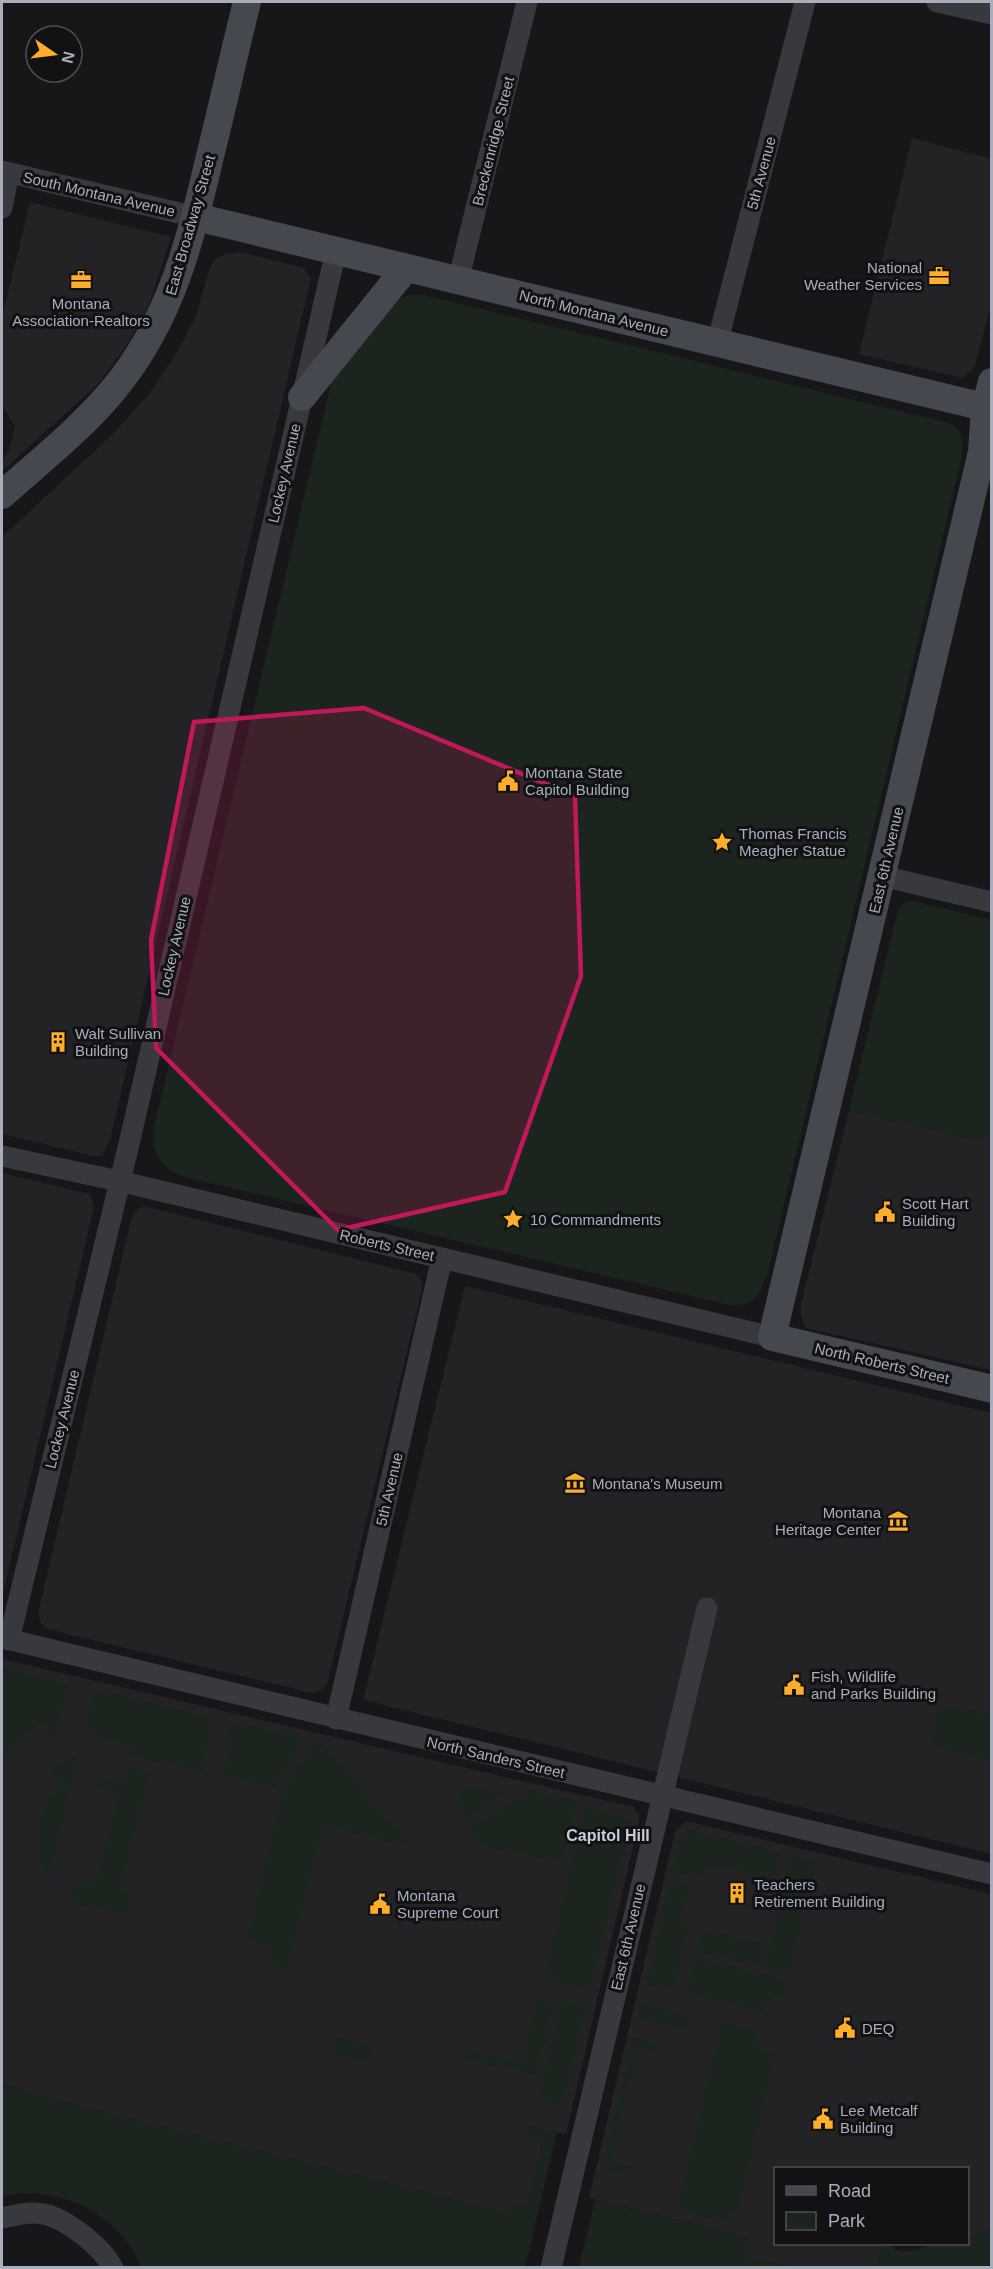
<svg xmlns="http://www.w3.org/2000/svg" width="993" height="2269" viewBox="0 0 993 2269" font-family="Arial,sans-serif">
<style>
.built{fill:#232326}
.green{fill:#1c251d}
.lines{fill:none;stroke-linecap:round;stroke-linejoin:round}
.street{stroke:#37393f;stroke-width:21}
.secondary{stroke:#45484f;stroke-width:28}
.marked{fill:#c2185b;fill-opacity:0.2;stroke:#c2185b;stroke-width:4.5;stroke-linejoin:round}
.labels{text-anchor:middle;dominant-baseline:central;stroke-width:6;stroke-linejoin:round;paint-order:stroke}
.street-label{font-size:15px;fill:#a8aebb;stroke:#121214}
.poi-label{font-size:15px;fill:#a8aebb;stroke:#121214;text-anchor:start}
.neighbourhood-label{font-size:16px;font-weight:bold;fill:#c9cdd6;stroke:#121214}
</style>
<rect width="100%" height="100%" fill="#171719"/>
<!-- built -->
<path class="built" d="M912 138 991 159V305L974 369 962 378 859 354Z
M30 202 171 237 148 308 126 346 98 384 3 470 2 461 9 451 15 426 2 406V317Z
M240 252 304 268 311 278 110 1140 102 1156H94L2 1134V537L112 435 149 394 176 354 196 316 209 270 215 259 226 254Z
M849 1110 979 1141 988 1133 991 1120V1370L806 1328 801 1316V1304Z
M2 1173 90 1194 94 1207 2 1598Z
M143 1206 412 1273 417 1274 422 1281V1289L327 1684 321 1690 312 1693 47 1629 41 1623 38 1613 130 1224 134 1212Z
M465 1286 991 1413V1854L363 1700Z
M2 1659 633 1807 639 1814V1821L566 2134 529 2127 543 2139 527 2206 509 2202 506 2213 101 2112 2 2084Z
M686 1821 991 1894V2230L968 2236V2168H776V2244H882L876 2267H795L745 2257 749 2238 589 2198 674 1836 677 1828Z"/>
<!-- green -->
<path class="green" d="M410 295H424L945 422C967 429 963 444 960 464L767 1276C755 1298 758 1305 730 1305L185 1177C162 1170 150 1151 154 1127L334 371 399 299Z
M912 901 991 920 992 1120 989 1133 979 1141 849 1110 898 910 904 903Z
M2 1667 67 1684 69 1687 56 1736 49 1737 43 1721 3 1753 2 1757Z
M95 1689 214 1718 202 1772 128 1756 130 1746 91 1736C81 1726 90 1706 92 1694Z
M942 1704 991 1715V1762L932 1747 929 1744 939 1706Z
M228 1721 304 1738 274 1789 222 1776 231 1740 225 1732Z
M311 1740 322 1743 414 1848 324 1825 288 1969 274 1967 263 1945 246 1940 283 1787 308 1751Z
M72 1756 77 1760V1765L52 1870 46 1873 43 1871C32 1839 36 1809 60 1784L50 1772V1769Z
M126 1766 151 1772 121 1889 132 1892 127 1912 122 1914 75 1903 70 1898 75 1881H95L118 1794 98 1789 101 1778 122 1783Z
M472 1785 503 1792 502 1796 463 1822 456 1809 460 1791Z
M528 1790 578 1801 564 1860 559 1862 478 1845 468 1828Z
M584 1806 627 1817 631 1822 593 1982 583 1989 552 1982 545 1970Z
M690 1830 780 1852 773 1883 757 1879V1875L726 1867 724 1871 707 1867 704 1878 672 1871 680 1834Z
M791 1855 817 1861 807 1905 781 1899Z
M669 1879 691 1884 682 1926 689 1927 675 1991 646 1984Z
M779 1905 805 1911 790 1973 764 1967Z
M701 1929 765 1944 760 1966 696 1951Z
M694 1958 789 1980 784 1999 773 1996 771 2002 765 2001 762 2012 686 1994Z
M537 1996 548 1999 553 2006 537 2075 463 2059 465 2048 521 2062Z
M561 2000 587 2006 563 2106 539 2101 538 2097Z
M642 2002 690 2014 686 2031 637 2019Z
M721 2021 758 2030 756 2041 761 2043V2049L777 2053 739 2211 730 2209 727 2222 676 2210Z
M340 2037 375 2046 371 2064 335 2055 333 2052 336 2039Z
M633 2038 658 2043 661 2045 662 2050 658 2053 638 2050 612 2161 633 2168 634 2172 628 2176 602 2170Z
M2 2084 101 2112 505 2213 509 2202 527 2205 543 2139 528 2135 529 2126 557 2132 525 2267H141C119 2213 59 2184 2 2196Z
M595 2200 749 2238 746 2257 795 2267H579Z
M991 2230V2267H876L882 2244H889C903 2260 921 2246 938 2244 948 2242 958 2244 968 2244V2236Z"/>
<g class="lines">
<!-- street -->
<path class="street" d="M937 2 992 14
M2 171 196 217
M2 208 9 173
M458 281 527 2
M717 344 805 2
M882 876 992 902
M2 1156 119 1181 772 1337
M2 1638 992 1874
M9 1640 128 1148 336 251
M336 1719 442 1258
M2 2218C16 2215 33 2210 48 2215 70 2222 102 2247 113 2268
M551 2268 707 1608"/>
<!-- secondary -->
<path class="secondary" d="M196 217 992 409
M992 382 985 408 982 452 772 1337 992 1389
M302 397 406 268
M2 495C40 461 81 429 114 389 171 320 190 242 210 156 223 105 234 53 247 2"/>
</g>
<!-- marked area -->
<path class="marked" d="M364 708 575 796 581 976 505 1192 338 1230 156 1048 151 940 194 722Z"/>
<!-- icons -->
<defs>
<g id="office-bare" transform="scale(1.62)"><path d="M-6-3h4V-5.5h4V-3h4V5H-6ZM-1-4.5V-3h2v-1.5ZM-6 0V1H6V0Z" fill="#ffae29" stroke="#121214" stroke-width="2.5" paint-order="stroke"/></g>
<g id="civic-bare" transform="scale(1.62)"><path d="M-.6-6.5H3V-4.5H.6V-3L4-1V1h2V6H-6V1h2V-1L-.6-3ZM-1.2 2.5V6h2.4V2.5Z" fill="#ffae29" stroke="#121214" stroke-width="2.5" paint-order="stroke"/></g>
<g id="sight-bare" transform="scale(1.62)"><path d="M0-6L1.8-2.2L6-1.7L2.9 1.2L3.7 5.4L0 3.3L-3.7 5.4L-2.9 1.2L-6-1.7L-1.8-2.2Z" fill="#ffae29" stroke="#121214" stroke-width="2.5" paint-order="stroke"/></g>
<g id="building-bare" transform="scale(1.62)"><path d="M-4-6H4V6H1V3H-1V6H-4ZM-2.5-4.3h1.7v1.8h-1.7ZM.8-4.3h1.7v1.8H.8ZM-2.5-1h1.7V.8h-1.7ZM.8-1h1.7V.8H.8Z" fill="#ffae29" stroke="#121214" stroke-width="2.5" paint-order="stroke"/></g>
<g id="museum-bare" transform="scale(1.62)"><path d="M0-6L6-3V-2H-6V-3ZM-5-1h2V3h-2ZM-1-1h2V3h-2ZM3-1h2V3H3ZM-6 4H6V6H-6Z" fill="#ffae29" stroke="#121214" stroke-width="2.5" paint-order="stroke"/></g>
</defs>
<g fill-rule="evenodd">
<use href="#office-bare" x="939" y="276"/>
<use href="#office-bare" x="81" y="280"/>
<use href="#civic-bare" x="508" y="781"/>
<use href="#sight-bare" x="722" y="842"/>
<use href="#building-bare" x="58" y="1042"/>
<use href="#civic-bare" x="885" y="1212"/>
<use href="#sight-bare" x="513" y="1219"/>
<use href="#museum-bare" x="575" y="1483"/>
<use href="#museum-bare" x="898" y="1521"/>
<use href="#civic-bare" x="794" y="1685"/>
<use href="#building-bare" x="737" y="1893"/>
<use href="#civic-bare" x="380" y="1904"/>
<use href="#civic-bare" x="845" y="2028"/>
<use href="#civic-bare" x="823" y="2119"/>
</g>
<g class="labels">
<!-- street labels -->
<g class="street-label">
<text transform="translate(493 141) rotate(-76)">Breckenridge Street</text>
<text transform="translate(761 173) rotate(-75)">5th Avenue</text>
<text transform="translate(99 194) rotate(13)">South Montana Avenue</text>
<text transform="translate(190 225) rotate(-74)">East Broadway Street</text>
<text transform="translate(594 313) rotate(14)">North Montana Avenue</text>
<text transform="translate(284 473) rotate(-77)">Lockey Avenue</text>
<text transform="translate(886 860) rotate(-77)">East 6th Avenue</text>
<text transform="translate(174 946) rotate(-77)">Lockey Avenue</text>
<text transform="translate(387 1245) rotate(13)">Roberts Street</text>
<text transform="translate(882 1363) rotate(13)">North Roberts Street</text>
<text transform="translate(62 1419) rotate(-76)">Lockey Avenue</text>
<text transform="translate(389 1489) rotate(-77)">5th Avenue</text>
<text transform="translate(496 1757) rotate(13)">North Sanders Street</text>
<text transform="translate(628 1937) rotate(-77)">East 6th Avenue</text>
</g>
<!-- poi labels -->
<g class="poi-label">
<text x="922" y="267" text-anchor="end">National<tspan x="922" dy="17">Weather Services</tspan></text>
<text x="81" y="303" text-anchor="middle">Montana<tspan x="81" dy="17">Association-Realtors</tspan></text>
<text x="525" y="772">Montana State<tspan x="525" dy="17">Capitol Building</tspan></text>
<text x="739" y="833">Thomas Francis<tspan x="739" dy="17">Meagher Statue</tspan></text>
<text x="75" y="1033">Walt Sullivan<tspan x="75" dy="17">Building</tspan></text>
<text x="902" y="1203">Scott Hart<tspan x="902" dy="17">Building</tspan></text>
<text x="530" y="1219">10 Commandments</text>
<text x="592" y="1483">Montana's Museum</text>
<text x="881" y="1512" text-anchor="end">Montana<tspan x="881" dy="17">Heritage Center</tspan></text>
<text x="811" y="1676">Fish, Wildlife<tspan x="811" dy="17">and Parks Building</tspan></text>
<text x="754" y="1884">Teachers<tspan x="754" dy="17">Retirement Building</tspan></text>
<text x="397" y="1895">Montana<tspan x="397" dy="17">Supreme Court</tspan></text>
<text x="862" y="2028">DEQ</text>
<text x="840" y="2110">Lee Metcalf<tspan x="840" dy="17">Building</tspan></text>
</g>
<!-- neighbourhood labels -->
<g class="neighbourhood-label">
<text x="608" y="1835">Capitol Hill</text>
</g>
</g>
<!-- border -->
<rect width="993" height="2269" fill="none" stroke="#a8aebb" stroke-width="6"/>
<!-- legend -->
<rect x="774" y="2167" width="195" height="78" fill="#121214" stroke="#4e5057" stroke-width="1.5"/>
<rect x="786" y="2186" width="30" height="9" fill="#45484f" stroke="#4e5057" stroke-width="1.5"/>
<text x="828" y="2197" font-size="18" fill="#a8aebb">Road</text>
<rect x="786" y="2212" width="30" height="18" fill="#1c251d" stroke="#4e5057" stroke-width="1.5"/>
<text x="828" y="2227" font-size="18" fill="#a8aebb">Park</text>
<!-- north arrow -->
<g transform="translate(54 54) rotate(104)"><circle r="28" fill="#121214" stroke="#4e5057" stroke-width="1.5"/>
<path d="M0-4.5L10 22L0 15L-10 22Z" fill="#ffae29"/>
<text y="-9" font-size="16" font-weight="bold" text-anchor="middle" fill="#a8aebb">N</text>
</g>
</svg>
